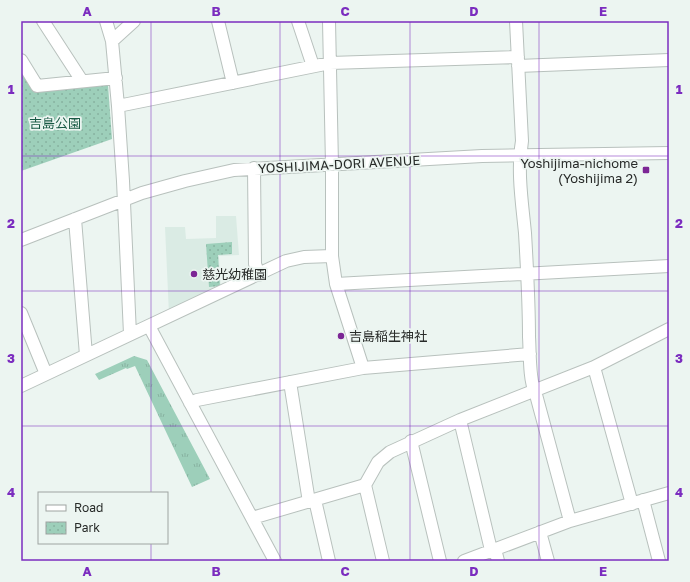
<svg xmlns="http://www.w3.org/2000/svg" width="690" height="582" viewBox="0 0 690 582" font-family="'Golos Text','Noto Sans JP',sans-serif">
<style>
.built{fill:#daebe4}
.grass{fill:url(#grass-tufts)}
.park{fill:url(#park-dots)}
.lines{fill:none;stroke-linecap:round;stroke-linejoin:round}
.minor-casing{stroke:#b8c1bd;stroke-width:14}
.minor{stroke:#fff;stroke-width:12}
.grid{fill:none;stroke:#7b2cbf;stroke-width:1;stroke-opacity:0.55}
.poi-dot{fill:#7c2695;stroke:#ecf5f1;stroke-width:1.5}
.labels{text-anchor:middle;dominant-baseline:central;stroke-width:3.5;stroke-linejoin:round;paint-order:stroke}
.park-label{font-size:13px;fill:#185944;stroke:#ecf5f1}
.poi-label{font-size:13px;fill:#282b29;stroke:#ecf5f1;text-anchor:start}
.street-label{font-size:13px;fill:#282b29;stroke:#ecf5f1}
.neatline{fill:none;stroke:#7b2cbf;stroke-width:1.5}
.grid-label{font-size:13px;text-anchor:middle;font-weight:bold;fill:#7b2cbf}
</style>
<defs>
<pattern id="grass-tufts" width="24" height="20" patternUnits="userSpaceOnUse"><rect width="24" height="20" fill="#9dcfba"/><path d="M3 7l-1-3M5 7V3M7 7l1-3M15 17l-1-3M17 17v-4M19 17l1-3" fill="none" stroke="#87b2a0"/></pattern>
<pattern id="park-dots" width="8" height="8" patternUnits="userSpaceOnUse"><rect width="8" height="8" fill="#9dcfba"/><path d="M2 2h.1M6 6h.1" fill="none" stroke="#87b2a0" stroke-width="1.8" stroke-linecap="round"/></pattern>
</defs>
<rect width="100%" height="100%" fill="#ecf5f1"/>
<!-- built -->
<path class="built" d="M216 216H236L239 255 219 256 221 291 169 314 165 227H185L186 239 216 238Z"/>
<!-- grass -->
<path class="grass" d="M134 356 147 360 210 479 192 487 135 366 127 369 126 368 99 380 95 374Z"/>
<!-- park -->
<path class="park" d="M21 71 34 90 108 85 112 139 21 171Z
M232 242V254L218 255 220 286 209 287 206 244Z"/>
<g class="lines">
<!-- minor casing -->
<g class="minor-casing">
<path id="minor" d="M43 21 82 81
M106 21 112 41 118 106 123 181 130 334
M218 21 233 83
M298 21 313 66
M329 21 332 165V256L336 284 363 368
M516 21 522 141C517 171 522 202 525 233 527 267 529 302 529 337 530 350 529 381 535 391L570 521
M112 41 134 21
M21 60 37 86 116 78
M518 66 669 60
M118 106 330 63 518 57
M254 168 255 264 259 275
M75 219 86 355
M21 240 142 193 185 181 234 170 482 156 669 153
M336 284 669 266
M21 313 46 374
M149 326 275 561
M594 367 632 504
M290 382 309 502
M21 386 286 261 304 257 332 256
M190 403 197 400 363 368 530 354
M460 420 491 550
M411 441 440 561
M365 485 383 561
M315 500 329 561
M643 500 659 561
M252 518 365 485 378 462 390 452 460 420 594 367 669 329
M540 532 548 561
M495 549 498 561
M464 561 570 521 669 493"/>
</g>
<!-- minor -->
<use href="#minor" class="minor"/>
</g>
<!-- grid -->
<path class="grid" d="M151 21V493M280 21V561M410 21V561M539 21V561M21 156H669M21 291H669M21 426H669M151 543V561"/>
<!-- markers -->
<g class="poi-dot">
<rect x="642" y="166" width="8" height="8" rx="2"/>
<circle cx="194" cy="274" r="4"/>
<circle cx="341" cy="336" r="4"/>
</g>
<g class="labels">
<!-- park labels -->
<g class="park-label">
<text x="55" y="123">吉島公園</text>
</g>
<!-- poi labels -->
<g class="poi-label">
<text x="638" y="163" text-anchor="end">Yoshijima-nichome<tspan x="638" dy="15">(Yoshijima 2)</tspan></text>
<text x="202" y="274">慈光幼稚園</text>
<text x="349" y="336">吉島稲生神社</text>
</g>
<!-- street labels -->
<g class="street-label">
<text transform="translate(339 164) rotate(-3)">YOSHIJIMA-DORI AVENUE</text>
</g>
</g>
<!-- border -->
<rect width="690" height="582" fill="none" stroke="#ecf5f1" stroke-width="44"/>
<!-- legend -->
<rect x="38" y="492" width="130" height="52" fill="#ecf5f1" stroke="#9ea4a1"/>
<rect x="46" y="505" width="20" height="6" fill="#ffffff" stroke="#9ea4a1"/>
<text x="74" y="512" font-size="12" fill="#282b29">Road</text>
<rect x="46" y="522" width="20" height="12" fill="url(#park-dots)" stroke="#9ea4a1"/>
<text x="74" y="532" font-size="12" fill="#282b29">Park</text>
<rect x="22" y="22" width="646" height="538" class="neatline"/>
<g class="grid-label">
<text x="87" y="16">A</text>
<text x="216" y="16">B</text>
<text x="345" y="16">C</text>
<text x="474" y="16">D</text>
<text x="603" y="16">E</text>
<text x="11" y="94">1</text>
<text x="679" y="94">1</text>
<text x="11" y="228">2</text>
<text x="679" y="228">2</text>
<text x="11" y="363">3</text>
<text x="679" y="363">3</text>
<text x="11" y="497">4</text>
<text x="679" y="497">4</text>
<text x="87" y="576">A</text>
<text x="216" y="576">B</text>
<text x="345" y="576">C</text>
<text x="474" y="576">D</text>
<text x="603" y="576">E</text>
</g>
</svg>
